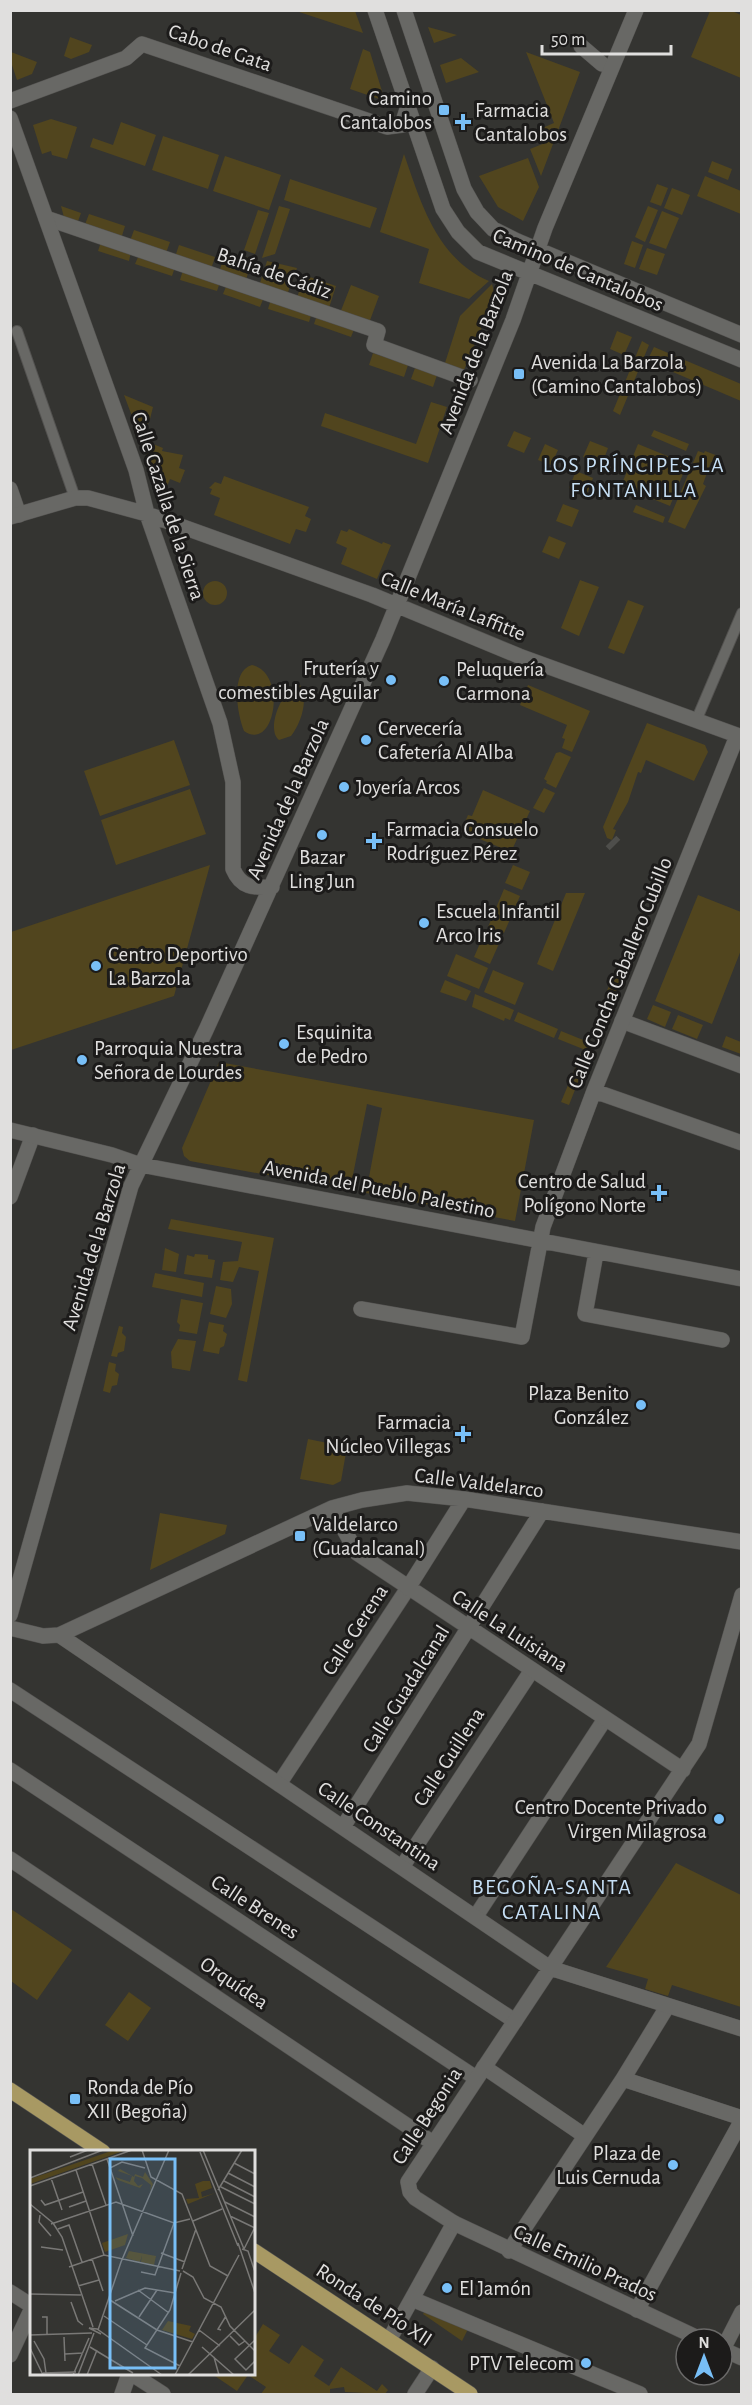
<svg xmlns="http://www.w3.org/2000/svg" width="752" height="2405" viewBox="0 0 752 2405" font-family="'Alegreya Sans',sans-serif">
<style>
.green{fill:#51451e}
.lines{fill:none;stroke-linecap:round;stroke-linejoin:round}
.pedestrian-tunnel{stroke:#4e4e4b;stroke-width:15;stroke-dasharray:15 8;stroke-linecap:butt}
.service-casing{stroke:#535250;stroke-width:12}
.pedestrian-casing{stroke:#535250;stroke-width:16}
.minor-casing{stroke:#535250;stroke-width:16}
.primary-casing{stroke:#535250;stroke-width:16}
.service{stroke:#686865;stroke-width:10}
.pedestrian{stroke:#686865;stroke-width:15}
.minor{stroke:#686865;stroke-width:15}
.primary{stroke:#a89963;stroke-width:15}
.poi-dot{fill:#78bff7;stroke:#1c1b1a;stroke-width:2}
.labels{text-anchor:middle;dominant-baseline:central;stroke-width:6;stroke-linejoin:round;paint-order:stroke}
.street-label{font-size:21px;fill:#e0dfde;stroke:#1c1b1a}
.poi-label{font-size:21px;fill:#e0dfde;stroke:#1c1b1a;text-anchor:start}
.neighbourhood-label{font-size:22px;letter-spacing:1.5px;fill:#c6dff5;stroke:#1c1b1a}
.inset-road{fill:none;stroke:#797876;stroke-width:1.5}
.view{fill:#78bff7;fill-opacity:0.15;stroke:#78bff7;stroke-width:3}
.inset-edge{fill:none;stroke:#e0dfde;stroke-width:3}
</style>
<rect width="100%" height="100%" fill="#343431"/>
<!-- green -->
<path class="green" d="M296 11H355L363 33Z
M710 11H732L741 15V78L691 57Z
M428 27 457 35 434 43Z
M70 37 92 45 89 52 71 59 64 56Z
M363 49 370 52 385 101 350 89Z
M11 52 37 62 32 74 17 80 11 62Z
M526 52 580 72 541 176 530 149 545 143 540 129 554 123Z
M461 58 479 72 446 83 440 65Z
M51 119 77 127 67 159 52 155 51 151 42 154 33 125Z
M121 122 156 135 145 166 90 147 93 138 113 145Z
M163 136 219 155 208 189 152 170Z
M404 154C421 203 437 259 489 281L469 299 419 283 429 249 380 232Z
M225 156 281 175 269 210 213 191Z
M528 158 539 187 523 221 498 207 479 176Z
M712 161 732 169 728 180 708 172Z
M705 176 741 191V214L697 196Z
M290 179 377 208 370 228 284 200Z
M657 184 668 188 661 206 650 202Z
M672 188 690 195 682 215 664 208Z
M61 206 81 213 77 224 65 221Z
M279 206 290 209 275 254 262 258Z
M648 206 658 210 645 242 635 237Z
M258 210 269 213 255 254 244 250Z
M662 211 679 218 666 249 649 243Z
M89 214 125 226 121 239 84 227Z
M134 230 170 242 166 253 130 241Z
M632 241 643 245 635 268 624 264Z
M101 242 131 252 129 261 98 251Z
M179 245 215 257 211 269 175 257Z
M647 248 665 254 657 275 639 269Z
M139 255 175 267 172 276 135 264Z
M243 256 252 259 246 280 219 272 223 260 239 265Z
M267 261 297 268 287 295 259 286Z
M183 270 220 282 217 291 180 280Z
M304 275 336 286 329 308 297 298Z
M227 284 264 297 260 307 223 294Z
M492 284 495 295 464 370 445 363 460 316Z
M351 285 379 296 369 323 340 313Z
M271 299 312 312 309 322 268 309Z
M317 315 355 327 351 337 314 324Z
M617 331 632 337 624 355 610 349Z
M642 341 649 345 620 415 613 411Z
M654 347 741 384V401L647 361Z
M373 353 408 365 404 377 369 365Z
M415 368 437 375 433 387 411 379Z
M124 395 153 407 150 419 141 440Z
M431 402 447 407 428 463 321 426 325 413 416 444Z
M654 430 689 444 686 451 651 436Z
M514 431 531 438 524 453 507 446Z
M590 441 608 448 602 464 583 457Z
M148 442 163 448 162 451 183 455 179 468 185 470 180 483 170 479 164 494C151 485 143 457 148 442Z
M545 444 558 450 551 465 538 460Z
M638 444 687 464 670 506 621 486Z
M698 451 704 453 705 451 718 456 715 463 711 462 703 484 706 486 685 529 668 522Z
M576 471 593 478 586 496 569 488Z
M224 476 309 507 305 516 311 519 306 532 296 529 290 544 214 515 220 498 210 494 212 489 209 488 215 482 221 484Z
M563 504 579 510 572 527 556 521Z
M636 505 665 517 663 523 633 512Z
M349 529 382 544 383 542 391 545 377 579 341 564 347 548 336 543 341 530 347 532Z
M549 536 566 543 559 559 542 552Z
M580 580 599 587 579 636 561 628Z
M203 593a12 12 0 1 1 24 0a12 12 0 1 1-24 0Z
M628 600 644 606 624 654 608 648Z
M252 665C288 673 275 753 244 731 237 714 230 671 252 665Z
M300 685C309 700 301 723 291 736L279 740C265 729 283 686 300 685Z
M528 685 590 711 572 752 562 748 565 739 562 738 567 725 520 705Z
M647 723 705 745 708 752 694 781 646 760 641 773 638 772 628 802 613 829 616 830 612 840 607 838 603 827Z
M174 740 190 785 100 816 84 771Z
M560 752 571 757 556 788 546 783 547 781 544 779 556 753Z
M544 788 555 793 544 813 533 808Z
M190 789 206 834 116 865 101 820Z
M483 790 530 811 511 852 465 833 462 829 468 815 472 816Z
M210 865 174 996 11 1050V932Z
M513 865 530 872 522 890 505 883Z
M504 889 520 896 504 933 488 927Z
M566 893H585L553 971 537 964Z
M698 895 741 912V950L712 1024 655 1001Z
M641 913 646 915 613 999 605 995Z
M485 932 501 939 490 964 474 957Z
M456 954 488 968 479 989 447 976Z
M493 970 524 983 515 1005 484 992Z
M445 980 471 991 466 1001 440 992Z
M475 994 514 1010 510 1020 505 1018 504 1021 472 1007Z
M653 1005 671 1012 665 1027 647 1019Z
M518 1012 558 1029 554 1038 514 1021Z
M678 1015 703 1025 697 1039 672 1029Z
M561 1031 593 1044 569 1105 561 1102 583 1049 558 1039Z
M726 1036 741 1042V1054L722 1047Z
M219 1062 534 1120 515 1221 366 1193 382 1108 367 1104 350 1190 190 1161 184 1156 182 1148Z
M171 1219 274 1238 247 1382 238 1380 259 1271 239 1267 233 1282 220 1280 223 1262 238 1261 242 1242 168 1229Z
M165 1248 179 1254 176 1272 162 1270Z
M195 1254 208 1255V1259L215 1260 212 1278 184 1274 187 1255 194 1257Z
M155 1273 204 1283 202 1297 152 1287Z
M216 1286 231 1289 232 1304 226 1318 210 1314Z
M181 1299 203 1303 197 1334 179 1331 180 1325 177 1322Z
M209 1322 224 1325 223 1331 227 1334 224 1346 220 1348 219 1354 203 1351Z
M119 1326 123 1327 122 1333 126 1337 124 1351 118 1353 117 1357 111 1356Z
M178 1339 196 1341 190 1371 172 1368 171 1352Z
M109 1362 116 1364 115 1371 119 1374 117 1385 112 1386 110 1393 103 1391Z
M308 1439 347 1447 341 1481 333 1485 300 1479Z
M160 1513 227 1525 225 1534 150 1570Z
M676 1863 741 1895V2007L672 1985 668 1996 645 1989 648 1979 606 1967Z
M11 1909 72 1950 37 2000 11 1981Z
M129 1992 151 2008 128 2041 105 2025Z
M425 2311 468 2329 462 2341 423 2314Z
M263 2324 280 2335 269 2351 289 2364 302 2345 324 2360 314 2376 329 2386 341 2367 377 2391 382 2384 388 2390 385 2394 345 2392 344 2387 330 2389V2394H261L266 2387 248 2375 237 2391 212 2374H254V2339Z"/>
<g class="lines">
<!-- pedestrian-tunnel -->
<path class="pedestrian-tunnel" d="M611 841 615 845"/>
<!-- service casing -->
<g class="service-casing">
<path id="service" d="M17 331 75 498
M696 721 742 613"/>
</g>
<!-- pedestrian casing -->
<g class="pedestrian-casing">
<path id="pedestrian" d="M581 46 602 64
M46 218 378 331 374 345 470 380
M10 489 19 515
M622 1021 742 1066
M10 1197 33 1135
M10 1690 515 2021
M10 1770 476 2078
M279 1784 408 1588
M402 1867 532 1670
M476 1916 605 1719
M484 2067 585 2136
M623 2079 667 2007
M509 2251 623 2079 742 2118
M412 2299 640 2394
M637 2310 742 2120
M389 2340 454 2223
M723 2349 742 2312"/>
</g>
<!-- minor casing -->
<g class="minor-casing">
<path id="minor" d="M375 10 443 209 458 232 478 252 742 360
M404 10 464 189 477 212 493 229 517 241 742 335
M10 101 126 58 142 44 387 127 402 125 408 106
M10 118 136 470 147 514 220 723 233 782V869C241 888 253 888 272 887
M10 517 75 498H88L147 514 372 595 519 656 742 737
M594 1091 742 1143
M10 1130 112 1155 141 1165 742 1279
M596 1253 585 1314 722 1340
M361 1309 522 1337 543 1227 594 1091 737 736
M332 1508 357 1553 683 1770
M408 1588 464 1499
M10 1615 131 1186 206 1030 383 639 513 320 545 228 636 10
M10 1628 43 1636 59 1635 550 1968 742 2029
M59 1635 332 1508 362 1500 407 1493 464 1499 742 1542
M343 1827 542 1511
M10 1859 433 2143
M10 2292 32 2306
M700 2339 454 2223 415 2198 410 2192 408 2182 699 1744 742 1595
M722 2349 742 2358
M10 2355 32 2308
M132 2374 163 2394
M122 2394 129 2374
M415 2394 432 2368"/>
</g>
<!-- primary casing -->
<g class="primary-casing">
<path id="primary" d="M10 2090 103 2152
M254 2251 470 2394"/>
</g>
<!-- service -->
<use href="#service" class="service"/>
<!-- pedestrian -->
<use href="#pedestrian" class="pedestrian"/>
<!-- minor -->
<use href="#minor" class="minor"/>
<!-- primary -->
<use href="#primary" class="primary"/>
</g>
<!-- markers -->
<g class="poi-dot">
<rect x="438" y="104" width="12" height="12" rx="3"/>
<path d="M460 113h6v6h6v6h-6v6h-6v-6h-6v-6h6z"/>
<rect x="513" y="368" width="12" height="12" rx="3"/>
<circle cx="391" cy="680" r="6"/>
<circle cx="444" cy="681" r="6"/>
<circle cx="366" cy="740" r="6"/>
<circle cx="344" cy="787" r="6"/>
<circle cx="322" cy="835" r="6"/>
<path d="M371 832h6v6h6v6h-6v6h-6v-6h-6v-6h6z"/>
<circle cx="424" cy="923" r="6"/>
<circle cx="96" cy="966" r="6"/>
<circle cx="284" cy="1044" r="6"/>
<circle cx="82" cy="1060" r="6"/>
<path d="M656 1184h6v6h6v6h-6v6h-6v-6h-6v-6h6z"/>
<circle cx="641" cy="1405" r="6"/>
<path d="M460 1425h6v6h6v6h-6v6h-6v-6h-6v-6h6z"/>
<rect x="294" y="1530" width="12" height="12" rx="3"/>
<circle cx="719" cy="1819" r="6"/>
<rect x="69" y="2093" width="12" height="12" rx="3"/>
<circle cx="673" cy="2165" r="6"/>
<circle cx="447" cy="2288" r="6"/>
<circle cx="586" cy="2363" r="6"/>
</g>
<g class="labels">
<!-- street labels -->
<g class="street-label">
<text transform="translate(220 48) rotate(19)">Cabo de Gata</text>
<text transform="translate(578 270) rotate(23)">Camino de Cantalobos</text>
<text transform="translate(274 273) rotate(19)">Bahía de Cádiz</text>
<text transform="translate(476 352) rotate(-69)">Avenida de la Barzola</text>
<text transform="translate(168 506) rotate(72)">Calle Cazalla de la Sierra</text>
<text transform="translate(453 606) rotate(22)">Calle María Laffitte</text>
<text transform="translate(288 799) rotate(-66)">Avenida de la Barzola</text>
<text transform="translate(620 973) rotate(-68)">Calle Concha Caballero Cubillo</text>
<text transform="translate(379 1189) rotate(11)">Avenida del Pueblo Palestino</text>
<text transform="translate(94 1247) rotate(-73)">Avenida de la Barzola</text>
<text transform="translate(479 1483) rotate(7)">Calle Valdelarco</text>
<text transform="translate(355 1630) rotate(-57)">Calle Gerena</text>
<text transform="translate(510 1631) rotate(33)">Calle La Luisiana</text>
<text transform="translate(406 1689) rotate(-58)">Calle Guadalcanal</text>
<text transform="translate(449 1757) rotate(-57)">Calle Guillena</text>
<text transform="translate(379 1826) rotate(34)">Calle Constantina</text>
<text transform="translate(255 1907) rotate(33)">Calle Brenes</text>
<text transform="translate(234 1983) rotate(34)">Orquídea</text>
<text transform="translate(427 2116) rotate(-57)">Calle Begonia</text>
<text transform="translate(585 2263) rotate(25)">Calle Emilio Prados</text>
<text transform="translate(374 2305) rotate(33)">Ronda de Pío XII</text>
</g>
<!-- poi labels -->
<g class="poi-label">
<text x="432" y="98" text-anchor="end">Camino<tspan x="432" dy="24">Cantalobos</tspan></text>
<text x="475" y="110">Farmacia<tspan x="475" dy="24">Cantalobos</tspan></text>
<text x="531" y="362">Avenida La Barzola<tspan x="531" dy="24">(Camino Cantalobos)</tspan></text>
<text x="379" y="668" text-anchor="end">Frutería y<tspan x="379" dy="24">comestibles Aguilar</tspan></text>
<text x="456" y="669">Peluquería<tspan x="456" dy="24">Carmona</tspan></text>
<text x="378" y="728">Cervecería<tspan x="378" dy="24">Cafetería Al Alba</tspan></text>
<text x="356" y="787">Joyería Arcos</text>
<text x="386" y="829">Farmacia Consuelo<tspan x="386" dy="24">Rodríguez Pérez</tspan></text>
<text x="322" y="857" text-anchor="middle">Bazar<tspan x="322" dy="24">Ling Jun</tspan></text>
<text x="436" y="911">Escuela Infantil<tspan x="436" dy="24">Arco Iris</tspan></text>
<text x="108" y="954">Centro Deportivo<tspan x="108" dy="24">La Barzola</tspan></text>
<text x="296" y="1032">Esquinita<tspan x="296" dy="24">de Pedro</tspan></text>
<text x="94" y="1048">Parroquia Nuestra<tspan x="94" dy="24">Señora de Lourdes</tspan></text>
<text x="646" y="1181" text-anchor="end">Centro de Salud<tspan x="646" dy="24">Polígono Norte</tspan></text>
<text x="629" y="1393" text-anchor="end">Plaza Benito<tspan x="629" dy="24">González</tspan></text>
<text x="451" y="1422" text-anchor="end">Farmacia<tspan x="451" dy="24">Núcleo Villegas</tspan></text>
<text x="312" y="1524">Valdelarco<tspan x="312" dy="24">(Guadalcanal)</tspan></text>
<text x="707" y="1807" text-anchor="end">Centro Docente Privado<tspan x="707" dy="24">Virgen Milagrosa</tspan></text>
<text x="87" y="2087">Ronda de Pío<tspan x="87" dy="24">XII (Begoña)</tspan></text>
<text x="661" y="2153" text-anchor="end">Plaza de<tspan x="661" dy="24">Luis Cernuda</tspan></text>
<text x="459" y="2288">El Jamón</text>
<text x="574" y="2363" text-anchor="end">PTV Telecom</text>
</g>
<!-- neighbourhood labels -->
<g class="neighbourhood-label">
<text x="634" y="465">LOS PRÍNCIPES-LA<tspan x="634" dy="25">FONTANILLA</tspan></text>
<text x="552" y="1887">BEGOÑA-SANTA<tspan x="552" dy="25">CATALINA</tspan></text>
</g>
</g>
<!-- overview -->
<g transform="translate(30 2150)">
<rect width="225" height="225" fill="#343431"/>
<path d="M84 0H96L0 34V29ZM90 19 104 27 105 24 113 27 115 22 123 34 120 41 121 35 112 28 105 26 104 31 108 36 113 34 110 38 88 30 85 27 100 32 102 26 88 21ZM173 31H180L182 38 171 42 172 47 185 43 158 54 156 49 169 48 165 34ZM98 84 95 95 75 102 72 93ZM99 101 126 106 124 115 111 112 112 105 110 112 96 108ZM138 171 161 176 159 181 165 184 162 189 132 180Z" fill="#51451e"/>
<path class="inset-road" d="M112 0 121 27 152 44 180 116 198 126M173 0 214 99M170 2 208 96M40 7 58 0M77 9 103 86M204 13 225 24M62 14 76 55M80 18 92 12 115 18M46 20 74 105M198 23 225 37M0 28 73 0M21 28 32 60M194 31 225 47M0 36 102 0M191 37 225 54M188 40 212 0M11 50 15 55 53 42M195 52 225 67M0 54 23 73 32 87 63 177M39 57 56 51M10 65 9 72 21 86M200 66 225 78M163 71 192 59M21 74 86 52 144 73 160 69M28 79 39 75 52 112M208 93 225 143M11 97 33 100M212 99 218 101 225 122M214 99 225 77M131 103 155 112M62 109 73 141M39 117 74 105 150 121M152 119 166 79M153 121 163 127 174 148 191 157 200 176 225 201M111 122 125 125 144 73M48 136 69 130M108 140 139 163M0 144 51 145M80 150 127 180 163 192M85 151 115 138 145 143M41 152 48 171 53 175M74 166 117 195M12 167H17V184M109 167 127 140M68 180 91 112 139 0M169 180 190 196M191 180 188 179 196 166M71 184 59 178 67 179 132 225M0 185 62 183M200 186 209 195 215 191M34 187 35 211M225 190 205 209 216 220 225 211M4 191 14 209 16 223M60 197 103 223M172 197 204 225M0 198 13 225M35 204 53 203M184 207 189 225M150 216 115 198 140 160 151 123M13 223 46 222M43 225 59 188M48 225 64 183M57 225 67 200M145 225 209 105M158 225 225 160"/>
<path class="view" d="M80 9H145V218H80Z"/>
<rect width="225" height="225" class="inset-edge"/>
</g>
<!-- border -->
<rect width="752" height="2405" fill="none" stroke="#e0dfde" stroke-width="24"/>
<!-- north arrow -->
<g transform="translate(704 2357)"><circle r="28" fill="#1c1b1a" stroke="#6a6968" stroke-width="1.5"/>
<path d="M0-4.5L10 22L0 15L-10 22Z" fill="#78bff7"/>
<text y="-9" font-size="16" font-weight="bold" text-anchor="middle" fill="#e0dfde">N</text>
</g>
<!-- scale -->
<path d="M542 45v9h129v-9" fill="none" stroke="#e0dfde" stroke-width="3"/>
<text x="551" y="45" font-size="18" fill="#e0dfde" stroke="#1c1b1a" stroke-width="4.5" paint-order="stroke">50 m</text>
</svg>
